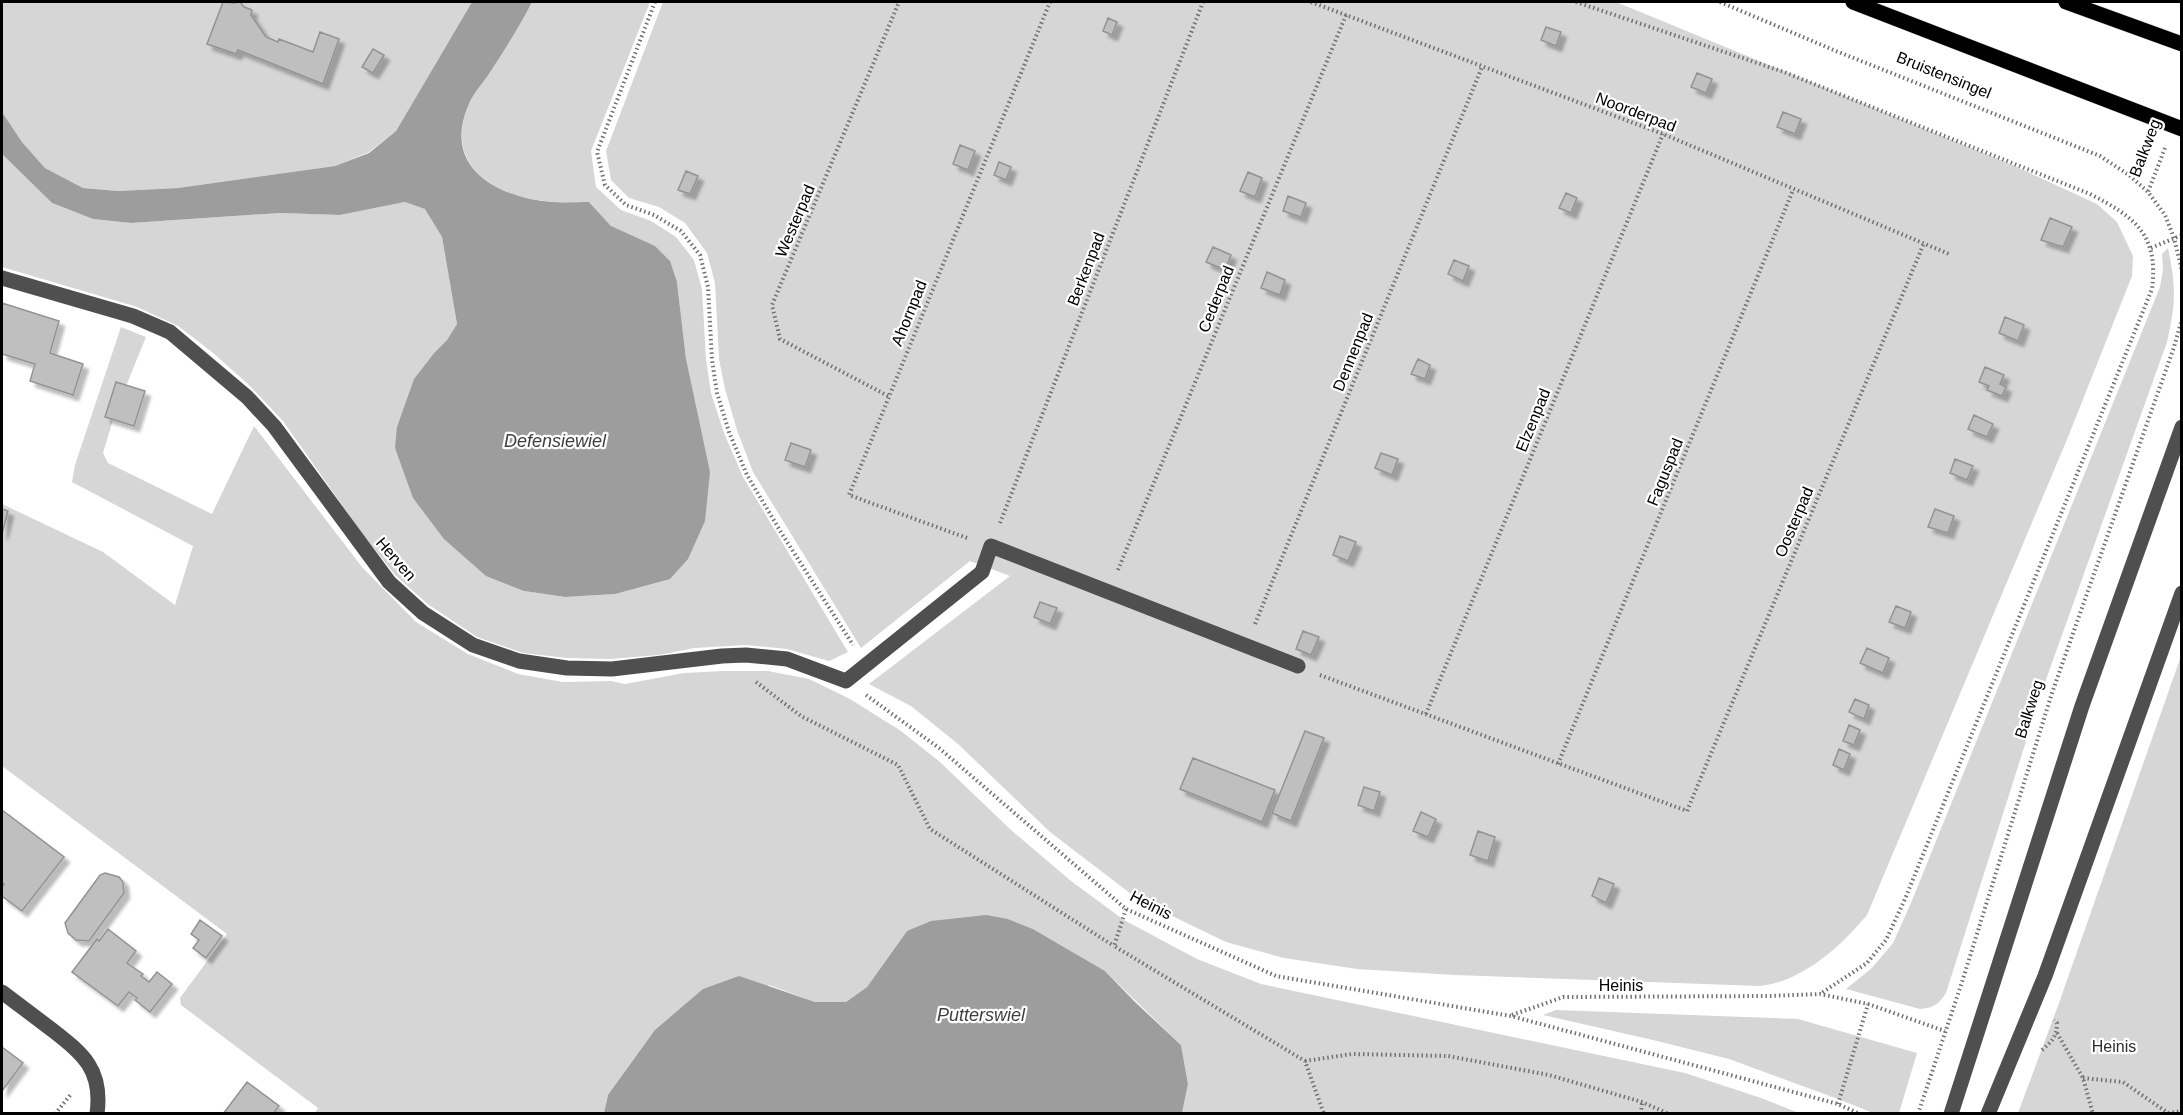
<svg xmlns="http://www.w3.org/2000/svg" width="2183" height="1115" viewBox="0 0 2183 1115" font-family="Helvetica,sans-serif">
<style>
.green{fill:#d6d6d6}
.water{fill:#9d9d9d}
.building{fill:#bfbfbf;stroke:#939393;stroke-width:1.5;filter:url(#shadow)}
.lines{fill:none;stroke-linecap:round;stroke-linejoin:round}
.major-casing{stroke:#dbdbdb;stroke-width:16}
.path{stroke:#717171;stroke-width:4;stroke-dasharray:1.5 3;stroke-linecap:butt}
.minor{stroke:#4f4f4f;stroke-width:15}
.major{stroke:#000;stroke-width:15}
.labels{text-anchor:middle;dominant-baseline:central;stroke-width:4.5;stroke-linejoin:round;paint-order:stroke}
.street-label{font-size:16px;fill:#000;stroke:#fff}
.park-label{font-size:16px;fill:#2d2d2d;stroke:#fff}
.water-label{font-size:18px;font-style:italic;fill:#3e3e3e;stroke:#fff}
</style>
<defs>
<filter id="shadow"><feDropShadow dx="5.5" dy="5.5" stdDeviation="1.5" flood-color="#0004"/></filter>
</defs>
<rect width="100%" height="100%" fill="#fff"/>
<!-- green -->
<path class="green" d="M2 2H472L396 131 369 152 335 166 178 188 118 191 83 188 45 168 22 142 2 112Z
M532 2H650L591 151 596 187 621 210 651 221 676 237 694 260 702 289 706 359 711 393 724 433 743 477 848 652 829 661 787 649 745 645 695 648 659 655 610 659 567 658 523 653 477 637 429 605 395 575 361 532 283 421 249 385 212 352 178 326 137 307 2 267V154L52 203 93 219 131 223 280 213 340 215 405 202 426 209 442 237 457 324 447 340 435 352 395 448 403 466 524 591 565 597 615 594 686 359 677 282 611 226 589 202C577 202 564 203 552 202 496 197 442 167 469 104 473 94 481 85 487 77 503 52 519 28 532 2Z
M663 2H1616L2015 166 2097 204 2117 222 2133 256 2132 276 2068 437 1867 915C1846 940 1822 963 1792 977 1782 982 1771 984 1760 986L1455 975 1357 969 1284 958 1226 942 1139 900 1050 832 958 744 911 706 869 684 1010 576 970 561 861 648 753 472 737 430 725 389 719 359 715 283 707 253 685 223 659 207 629 198 611 180 606 151Z
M2168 248C2176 287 2176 303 2167 342L2043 688 1946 993C1939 1004 1933 1008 1920 1009L1846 989 1872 968 1893 943 1911 903 2160 287 2163 270 2162 254Z
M121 327 146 337 115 413 103 453 108 463 212 514 254 426 362 567 416 622 468 654 518 674 563 682 611 681 625 684 684 673 724 671H768L809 679 850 699 901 731 940 762 1011 830 1071 881 1124 920 1197 959 1261 984 1685 1073 1761 1098 1799 1113H1182L1188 1084 1181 1045 1105 971 1033 929 1008 919 907 931 867 987 846 1002H815L769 985 608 1095 604 1113H315L318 1108 181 1005 180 998 227 934 2 766V504L103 552 175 605 193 546 72 482 75 465Z
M2181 656V1113H2018L2059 1003Z
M1556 1010 1798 1019 1917 1053 1899 1113H1873L1838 1099 1729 1059 1653 1040 1543 1015Z"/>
<!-- water -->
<path class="water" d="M472 2H532C519 28 503 52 487 77 481 85 473 94 469 104 441 167 496 197 552 202 564 203 577 202 589 202L611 226 655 246 670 261 677 282 686 359 710 472 705 521 688 559 670 579 615 594 565 597 524 591 486 576 444 539 413 498 395 448 397 427 414 379 435 352 447 340 457 324 442 237 425 209 405 202 340 215 280 213 131 223 93 219 52 203 2 154V112L22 142 45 168 83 188 118 191 178 188 335 166 369 153 396 131Z
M986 915 1008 919 1033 929 1105 971 1135 1002 1181 1045 1188 1084 1182 1113H604L608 1095 655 1030 703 989 739 976 815 1002H846L867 987 907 931 931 921Z"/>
<!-- building -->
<path class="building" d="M223 2 234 3 240 2 244 7 252 10 251 15 266 37 278 42 279 39 313 52 320 32 339 39 323 84 238 50 236 54 207 44Z
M1108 18 1117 22 1112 35 1103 31Z
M1546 27 1561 32 1556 46 1541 40Z
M373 49 384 55 373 73 362 67Z
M1697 73 1712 79 1706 93 1691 87Z
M1783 112 1801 119 1795 134 1777 127Z
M960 145 975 151 968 170 953 164Z
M999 162 1011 167 1006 180 994 175Z
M686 171 698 176 690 194 678 190Z
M1248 172 1262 178 1255 197 1240 191Z
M1566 193 1577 198 1571 213 1559 208Z
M1288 196 1306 203 1301 217 1283 211Z
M2050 218 2072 227 2063 247 2041 240Z
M1213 247 1231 255 1225 270 1206 262Z
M1454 260 1469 266 1463 281 1448 274Z
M1267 272 1285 280 1280 295 1261 288Z
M2 303 59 321 50 353 83 364 73 395 30 381 35 364 2 354Z
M2005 317 2024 325 2018 341 1999 333Z
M1418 359 1430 365 1425 379 1411 374Z
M1985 367 2004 375 2000 384 2006 387 2002 396 1987 390 1989 386 1979 382Z
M116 382 145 391 134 426 105 417Z
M1974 415 1993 424 1987 437 1968 429Z
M791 443 811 450 805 467 785 460Z
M1381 453 1398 459 1392 475 1375 468Z
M1955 459 1973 466 1967 480 1950 473Z
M2 509 8 511 2 534Z
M1935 509 1954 516 1948 533 1928 527Z
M1340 536 1356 542 1348 561 1333 555Z
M1040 602 1057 608 1050 624 1034 617Z
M1896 606 1911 612 1905 628 1889 622Z
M1303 631 1319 637 1311 655 1296 649Z
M1867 648 1889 658 1883 673 1860 663Z
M1855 699 1869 705 1864 719 1849 712Z
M1849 725 1860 730 1854 745 1843 741Z
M1305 731 1324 738 1291 821 1272 813Z
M1839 749 1850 754 1844 770 1833 765Z
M1193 758 1275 790 1262 822 1180 789Z
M1364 787 1380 792 1374 811 1358 805Z
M2 810 64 857 22 911 2 896V887L4 884 2 883Z
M1421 812 1436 819 1428 837 1413 831Z
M1478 831 1495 837 1488 861 1470 855Z
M105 873 119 877 123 882 124 893 89 941 76 940 68 933 65 923 100 875Z
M1599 878 1614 884 1606 903 1592 896Z
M200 920 222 936 206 958 193 948 199 940 191 934Z
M108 929 136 951 127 963 143 974 141 976 149 982 157 972 172 984 150 1012 135 1000 137 998 129 992 118 1006 72 972 97 939 99 941Z
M2 1047 23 1063 2 1091Z
M247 1082 279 1106 273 1114H223Z"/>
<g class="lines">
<!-- major casing -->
<g class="major-casing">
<path id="major" d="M1853 2 2182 129
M2066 2 2182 44"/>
</g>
<!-- path -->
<path class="path" d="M655 2 597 152 605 185 626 205 654 215 681 231 700 255 708 287 712 360 717 393 729 432 747 475 782 534 853 645
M1311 2 1663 134 1949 254
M1576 2 1784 72 2090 194C2135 217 2159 235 2152 289L1905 899 1886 940 1867 963 1820 994
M1720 2 1836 51 2100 156 2129 175 2148 192
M2165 148 2148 192 2165 215 2174 238 2182 271
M2151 248 2182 235
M888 396 780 339 772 305 899 2
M1000 523 1203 2
M967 538 849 495 1050 2
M1118 570 1346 15
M1255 624 1482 67
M1320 675 1687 811 1924 243
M756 682 801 716 898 765 930 829 1114 946
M866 695 939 748 1126 909 1276 976 1511 1016 1838 1104 1860 1114
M1426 714 1663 134
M1558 764 1793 190
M1126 909 1114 946 1305 1061 1324 1114
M1512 1015 1563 997 1769 996 1820 994 1868 1004 1945 1031
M2057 1033 2083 1078 2093 1114
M2042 1050C2051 1042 2057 1037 2057 1023L2054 1020
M1305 1061 1352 1054 1448 1056 1549 1075 1642 1102 1669 1114
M2083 1078 2123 1082 2168 1113
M1838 1104 1868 1004
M2168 1113 2182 1111
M55 1114 72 1093
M1641 1114 1642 1102
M1918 1114 1962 982 2052 693 2174 347 2182 319"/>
<!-- minor -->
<path class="minor" d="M2 278 133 316 170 332 247 397 274 426 389 582 423 613 473 645 519 661 567 668 612 669 722 656 746 655 787 659 846 681 982 572 991 546 1298 666
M2 992C18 1004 34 1016 51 1029 83 1054 103 1069 97 1114
M1951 1114 2082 706 2182 427
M1988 1114 2045 976 2182 593"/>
<!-- major -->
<use href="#major" class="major"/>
</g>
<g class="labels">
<!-- street labels -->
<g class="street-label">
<text transform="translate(1944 75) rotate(22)">Bruistensingel</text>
<text transform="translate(1636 112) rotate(21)">Noorderpad</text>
<text transform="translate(2145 148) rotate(-69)">Balkweg</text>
<text transform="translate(795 221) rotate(-67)">Westerpad</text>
<text transform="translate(1086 269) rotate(-69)">Berkenpad</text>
<text transform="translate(1216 299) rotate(-68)">Cederpad</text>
<text transform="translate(909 313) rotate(-68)">Ahornpad</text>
<text transform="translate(1353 352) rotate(-68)">Dennenpad</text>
<text transform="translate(1533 420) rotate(-68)">Elzenpad</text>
<text transform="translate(1665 472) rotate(-68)">Faguspad</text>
<text transform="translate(1794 522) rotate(-67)">Oosterpad</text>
<text transform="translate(396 559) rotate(49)">Herven</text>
<text transform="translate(2029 709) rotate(-72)">Balkweg</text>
<text transform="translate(1151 905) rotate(27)">Heinis</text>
<text x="1621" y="985">Heinis</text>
</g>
<!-- park labels -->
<g class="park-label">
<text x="2114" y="1046">Heinis</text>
</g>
<!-- water labels -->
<g class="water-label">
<text x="555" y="441">Defensiewiel</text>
<text x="981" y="1015">Putterswiel</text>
</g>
</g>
<!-- border -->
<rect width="2183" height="1115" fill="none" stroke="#000000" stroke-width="6"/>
</svg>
